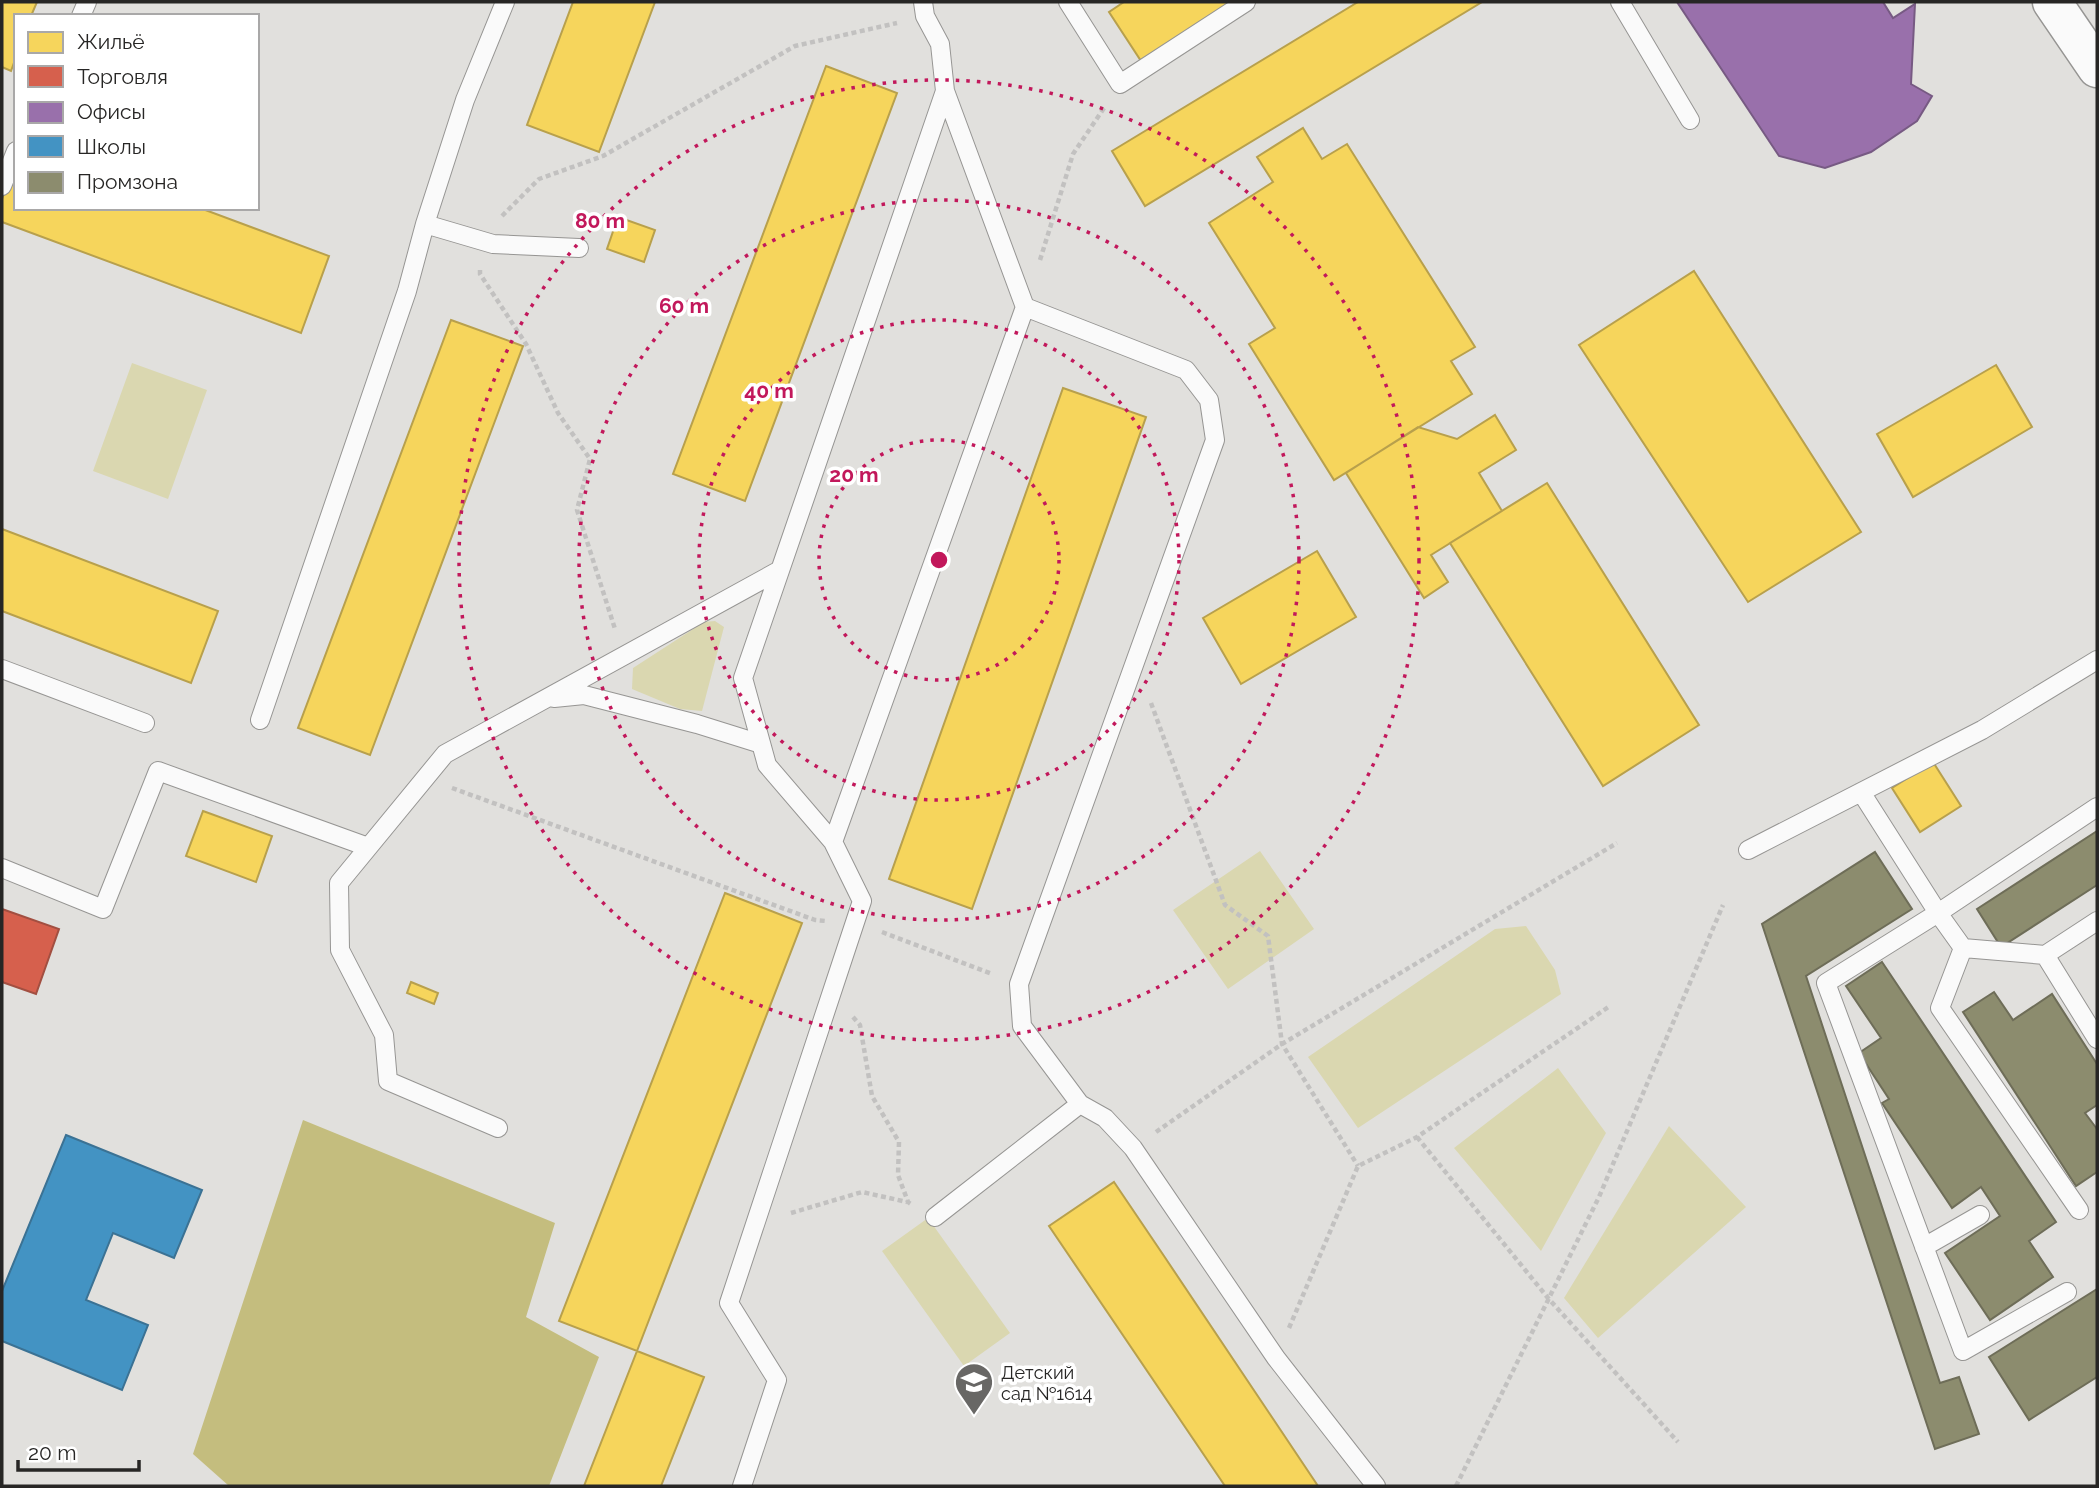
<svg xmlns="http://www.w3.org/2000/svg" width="2099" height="1488" viewBox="0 0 2099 1488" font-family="Raleway,sans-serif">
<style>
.green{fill:#dad7b0}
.forest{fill:#c4bd7e}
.homes{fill:#f6d55c;stroke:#b8a04c;stroke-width:2}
.shops{fill:#d6604d;stroke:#a24f41;stroke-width:2}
.offices{fill:#9970ab;stroke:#775a83;stroke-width:2}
.schools{fill:#4393c3;stroke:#3b7294;stroke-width:2}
.industry{fill:#8c8c6e;stroke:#6e6d58;stroke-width:2}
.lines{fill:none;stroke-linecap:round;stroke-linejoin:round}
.service-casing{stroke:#969593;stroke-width:20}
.primary-casing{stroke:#969593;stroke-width:41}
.path{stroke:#c2c1c0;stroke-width:4.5;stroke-dasharray:5 3.5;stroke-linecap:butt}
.service{stroke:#fafafa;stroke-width:18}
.primary{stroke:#fafafa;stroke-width:38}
.ring{fill:none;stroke:#c2185b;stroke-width:3.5;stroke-dasharray:3.5 7}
.labels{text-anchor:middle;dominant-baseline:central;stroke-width:7;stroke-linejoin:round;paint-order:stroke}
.poi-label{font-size:18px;fill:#272625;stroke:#fff;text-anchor:start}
.centre{fill:#c2185b;stroke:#fff;stroke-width:3.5}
.ring-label{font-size:21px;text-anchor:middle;font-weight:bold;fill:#c2185b;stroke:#fff;stroke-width:7;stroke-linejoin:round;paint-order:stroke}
</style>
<rect width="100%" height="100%" fill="#e1e0dd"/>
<!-- green -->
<path class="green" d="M132 363 207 390 168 499 93 471Z
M715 621 724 627 702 711 680 709 632 689 633 668 704 622Z
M1260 851 1314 929 1228 989 1173 910Z
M1526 926 1555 970 1561 994 1358 1128 1308 1057 1495 929Z
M1558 1068 1606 1133 1541 1251 1454 1148Z
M1669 1126 1746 1207 1598 1338 1564 1298Z
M928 1218 1010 1333 964 1366 882 1251Z"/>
<!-- forest -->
<path class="forest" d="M303 1120 555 1223 526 1317 599 1357 549 1486H229L193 1454Z"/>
<!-- homes -->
<path class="homes" d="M2 2H37L31 16H16V57L11 71 2 67Z
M573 2H655L599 152 527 125Z
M1124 2H1230L1231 4 1143 64 1109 12Z
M1358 2H1482L1145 206 1112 151Z
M826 66 897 93 745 501 673 474Z
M1303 128 1322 159 1347 144 1475 347 1451 361 1472 394 1334 480 1249 344 1275 328 1209 223 1273 182 1257 157Z
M16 161V208H200L329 256 301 333 2 222V199Z
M618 217 655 230 644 262 607 249Z
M1694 271 1861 532 1748 602 1579 345Z
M451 320 523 346 370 755 298 728Z
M1996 365 2032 427 1913 497 1877 434Z
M1063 388 1146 417 972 909 889 879Z
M1495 415 1516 450 1479 473 1502 511 1431 555 1448 582 1424 598 1346 473 1418 427 1457 439Z
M1547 483 1699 725 1603 786 1450 543Z
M2 529 218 611 191 683 2 611Z
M1317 551 1356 617 1241 684 1203 618Z
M1933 762 1961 806 1920 832 1892 788Z
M203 811 272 836 256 882 186 856Z
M725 893 802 923 637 1351 559 1321Z
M411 982 438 993 434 1004 407 993Z
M1114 1182 1164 1256 1318 1486H1225L1049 1226Z
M637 1351 704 1377 661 1486H584Z"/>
<!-- shops -->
<path class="shops" d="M2 909 59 929 36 994 2 982Z"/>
<!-- offices -->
<path class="offices" d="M1677 2H1883L1893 18 1915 4 1911 84 1932 96 1917 121 1871 152 1825 168 1779 156Z"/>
<!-- schools -->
<path class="schools" d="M66 1135 202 1190 174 1258 113 1233 86 1300 148 1325 122 1390 2 1341V1291Z"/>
<!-- industry -->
<path class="industry" d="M2097 831V885L2001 947 1977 909Z
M1875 852 1912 909 1806 976 1940 1383 1959 1377 1979 1434 1935 1449 1762 924Z
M1882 962 2056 1222 2029 1241 2053 1277 1990 1320 1945 1253 2000 1216 1981 1187 1952 1208 1882 1103 1889 1099 1859 1053 1881 1038 1846 986Z
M1994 992 2013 1020 2052 994 2097 1064V1105L2085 1113 2097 1129V1172L2076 1186 1963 1012Z
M2097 1289V1377L2029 1420 1989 1357Z"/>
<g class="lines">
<!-- service casing -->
<g class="service-casing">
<path id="service" d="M923 2 925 16 940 44 945 91 1025 307
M1068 2 1120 84 1246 2
M1620 2 1690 120
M81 16 87 2
M2 186 16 151
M425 224 493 244 579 248
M2 669 145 723
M554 698 584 695 697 724 761 744
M260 720 407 291 425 224 465 100 505 2
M1861 792 1938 913 1963 948 2045 955 2097 1039
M833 842 767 765 743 678 945 91
M1748 850 1982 730 2097 660
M2 868 103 909 158 771 368 847
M1963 948 1940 1008 2079 1210
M2045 955 2097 921
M498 1128 388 1081 384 1035 340 950 339 883 445 754 780 570
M935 1217 1080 1104 1105 1118 1133 1148 1276 1358 1376 1486
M1924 1247 1980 1215
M2067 1292 1963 1351 1826 983 1938 913 2097 807
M742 1486 777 1380 729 1303 862 901 833 842 1025 307 1186 370 1209 400 1215 440 1019 984 1022 1026 1080 1104"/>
</g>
<!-- primary casing -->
<g class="primary-casing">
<path id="primary" d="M2052 2 2097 68"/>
</g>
<!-- path -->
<path class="path" d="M502 216 539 179 603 156 795 46 897 23
M1040 260 1073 154 1104 108
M480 270V274L526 344 558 413 590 459 577 510 615 629
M1151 703 1225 905 1268 936 1282 1044 1358 1166
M452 788 815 920 826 921
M882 932 992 974
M853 1017 860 1025 872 1096 899 1142 898 1175 908 1202 911 1204
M1156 1132 1282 1044 1617 843
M1417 1137 1548 1298 1678 1442
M791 1213 862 1192 907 1202
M1289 1328 1358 1166 1417 1137 1610 1006
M1456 1486 1599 1197 1723 905"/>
<!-- service -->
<use href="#service" class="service"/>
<!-- primary -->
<use href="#primary" class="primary"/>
</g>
<!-- distance rings -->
<g class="ring">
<circle cx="939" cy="560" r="120"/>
<circle cx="939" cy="560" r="240"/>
<circle cx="939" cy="560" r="360"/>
<circle cx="939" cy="560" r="480"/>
</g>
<!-- icons -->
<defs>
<g id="school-pin" transform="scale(2.0125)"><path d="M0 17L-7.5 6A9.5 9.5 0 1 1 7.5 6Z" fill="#686765" stroke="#fff"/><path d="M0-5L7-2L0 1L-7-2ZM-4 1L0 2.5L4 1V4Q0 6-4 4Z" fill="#fff"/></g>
</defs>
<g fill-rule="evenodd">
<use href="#school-pin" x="974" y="1382"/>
</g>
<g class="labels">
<!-- poi labels -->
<g class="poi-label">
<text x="1001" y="1372">Детский<tspan x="1001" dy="21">сад №1614</tspan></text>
</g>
</g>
<circle cx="939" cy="560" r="10" class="centre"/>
<g class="ring-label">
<text x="600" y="228">80 m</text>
<text x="684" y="313">60 m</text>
<text x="769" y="398">40 m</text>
<text x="854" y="482">20 m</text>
</g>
<!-- border -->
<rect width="2099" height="1488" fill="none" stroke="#272625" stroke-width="7"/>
<!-- legend -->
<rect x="14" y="14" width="245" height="196" fill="#ffffff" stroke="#a9a8a8" stroke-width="2"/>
<rect x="28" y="32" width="35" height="21" fill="#f6d55c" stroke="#a9a8a8" stroke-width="2"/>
<text x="77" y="49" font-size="21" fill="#272625">Жильё</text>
<rect x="28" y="66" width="35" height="21" fill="#d6604d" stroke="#a9a8a8" stroke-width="2"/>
<text x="77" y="84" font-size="21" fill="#272625">Торговля</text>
<rect x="28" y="102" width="35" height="21" fill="#9970ab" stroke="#a9a8a8" stroke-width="2"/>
<text x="77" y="119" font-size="21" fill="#272625">Офисы</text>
<rect x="28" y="136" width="35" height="21" fill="#4393c3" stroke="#a9a8a8" stroke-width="2"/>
<text x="77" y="154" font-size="21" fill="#272625">Школы</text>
<rect x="28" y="172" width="35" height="21" fill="#8c8c6e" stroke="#a9a8a8" stroke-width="2"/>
<text x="77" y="189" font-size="21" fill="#272625">Промзона</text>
<!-- scale -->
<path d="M18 1460v10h121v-10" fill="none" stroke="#272625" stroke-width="3.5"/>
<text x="28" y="1460" font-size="21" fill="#272625" stroke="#ffffff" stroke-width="5" paint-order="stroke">20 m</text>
</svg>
